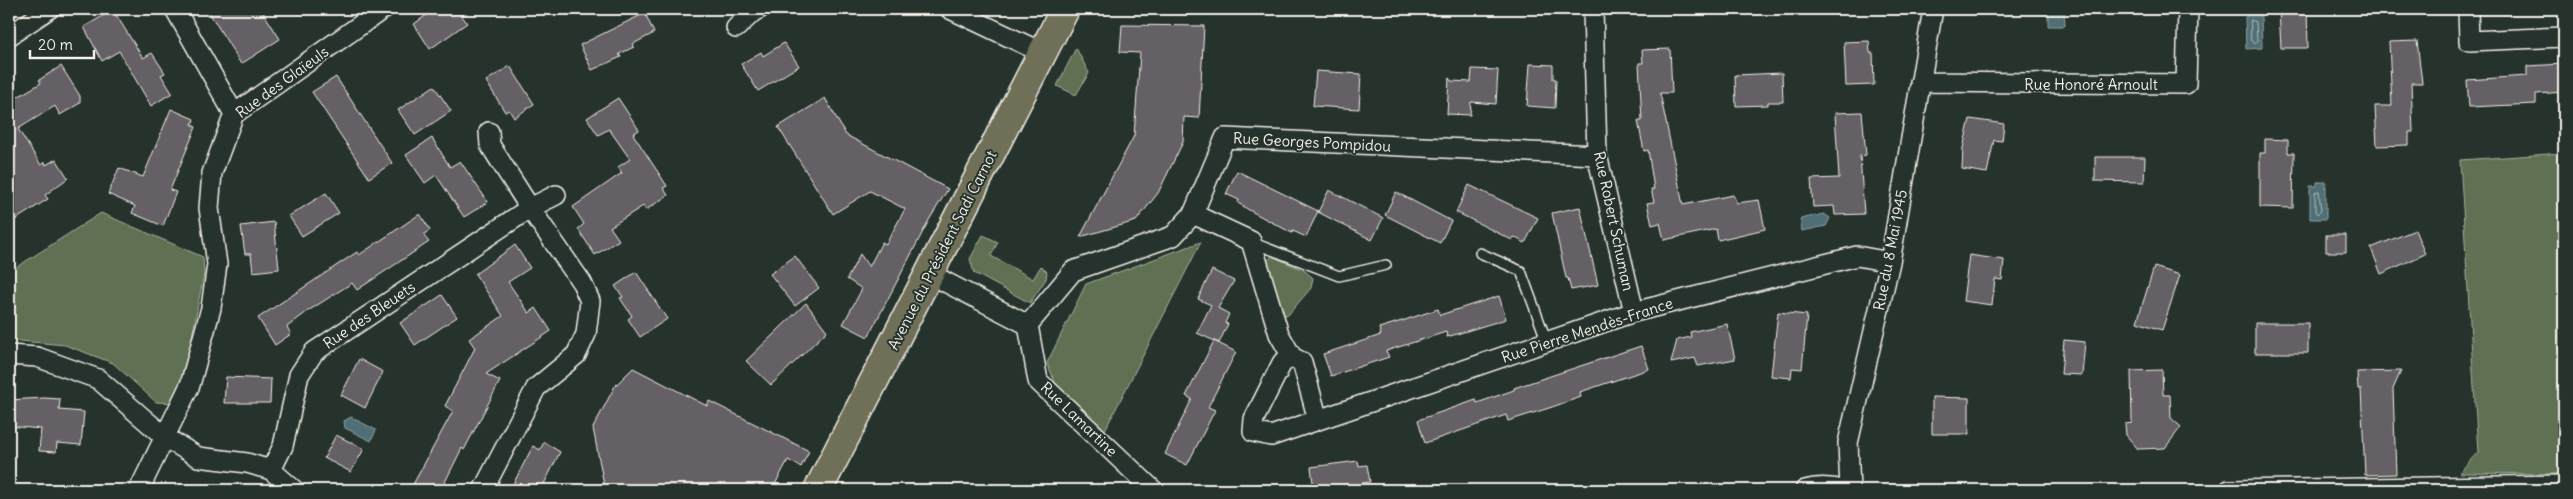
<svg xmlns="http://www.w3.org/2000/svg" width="2573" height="499" viewBox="0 0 2573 499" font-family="Delius,sans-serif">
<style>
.green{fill:#5e7052;stroke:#a9b09d}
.water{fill:#4f6e75;stroke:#91a2a3}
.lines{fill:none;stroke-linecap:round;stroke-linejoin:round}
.shore{stroke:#b2bdba;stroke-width:1}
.building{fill:#655e66;stroke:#f4f1e8}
.service-casing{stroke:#f4f1e8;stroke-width:12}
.minor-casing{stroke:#f4f1e8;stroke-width:22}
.primary-casing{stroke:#f4f1e8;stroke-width:31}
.path{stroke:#f4f1e8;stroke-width:3;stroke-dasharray:5 4;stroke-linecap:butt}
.service{stroke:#26332d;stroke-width:9}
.minor{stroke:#26332d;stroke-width:19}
.primary{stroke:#706f59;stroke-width:28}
.labels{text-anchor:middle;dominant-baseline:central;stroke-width:4;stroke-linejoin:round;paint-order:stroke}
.street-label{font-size:15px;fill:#f4f1e8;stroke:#26332d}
</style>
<rect width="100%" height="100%" fill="#26332d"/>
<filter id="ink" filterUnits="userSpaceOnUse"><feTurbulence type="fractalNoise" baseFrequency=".02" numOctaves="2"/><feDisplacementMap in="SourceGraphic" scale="10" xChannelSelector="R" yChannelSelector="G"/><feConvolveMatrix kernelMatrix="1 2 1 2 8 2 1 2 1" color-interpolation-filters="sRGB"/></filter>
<g filter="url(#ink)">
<!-- green -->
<path class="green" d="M1076 48 1089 73 1076 95 1057 86Z
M2564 153V474L2459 473 2478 452 2460 160Z
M101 213 203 257 204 273 183 384 175 403 156 402 113 363 65 345 9 340V272Z
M983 235 998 242 991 256 1033 279 1041 266 1047 272 1046 279 1030 303 974 273 970 259Z
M1201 242 1105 430 1056 385 1047 363 1086 284Z
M1272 256 1305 271 1313 278 1311 288 1288 315H1281L1266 262Z"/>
<!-- water -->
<path class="water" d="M2048 9H2064L2065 26H2048Z
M2253 12 2261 17 2262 48 2246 49 2245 17Z
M2317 182H2326V219H2310V186H2317Z
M1824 214 1830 218 1826 226 1802 231 1800 219Z
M351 417 376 430 371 441 345 428 344 421Z"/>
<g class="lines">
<!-- shore -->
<path class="shore" d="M2251 20 2256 22 2257 41 2255 44 2251 41Z
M2319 191 2321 211 2317 214 2315 211V193Z"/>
</g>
<!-- building -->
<path class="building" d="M207 9H261L280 39 241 64Z
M435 9H457L467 23 430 49 414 24Z
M2279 9H2307L2308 48H2281Z
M113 10 143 58 152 53 165 73 161 75 172 93 151 106 119 51 102 61 84 27Z
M645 13 654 33 633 44 634 47 619 54 621 57 592 70 580 45Z
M1122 25 1204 26 1199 118 1184 117 1183 142 1158 193 1136 221 1080 237 1134 136 1140 53 1120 52Z
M1869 41 1870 53H1873L1874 85 1846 86 1844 42Z
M2417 41 2422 83H2411L2413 132H2409V145L2377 146 2375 106H2392L2389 42Z
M784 43 799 66 758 91 741 64 761 52 763 56Z
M1670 49 1672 93H1660L1683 205 1733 195 1737 203 1759 200 1765 229 1718 240 1716 229 1664 240 1660 223 1652 225 1647 203 1654 202 1651 189H1654L1648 150 1644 151 1638 121H1642L1639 63H1643L1642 50Z
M1530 64 1553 65V79H1556L1555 108 1527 106Z
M2564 64V92L2536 94V104L2469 107 2467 80 2527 76V66Z
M61 66 80 96V103L60 115 55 106 18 129 41 165 45 162 46 165 56 159 68 178 45 195 48 199 15 220 9 210V102L41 83 39 80Z
M510 66 534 104 514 118 509 110 505 112 486 81Z
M1472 69 1498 70 1496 104 1471 102 1470 115 1447 114 1449 78 1451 81 1471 82Z
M1316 71 1361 74 1359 109 1313 106Z
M1782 73 1783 102H1768V105L1736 106 1735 75Z
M336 77 392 163 369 178 312 92Z
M434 86 451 111 415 135 398 110Z
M618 98 639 130 633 134 667 186 663 188 668 195 646 210 643 206 610 227 619 240 595 255 578 229 584 224 573 207 622 173 618 167 630 159 609 129 598 135 587 118Z
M825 98 846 135 948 189 929 220 868 337 843 324 862 289 847 279 860 254 869 267 882 242 886 244 905 209 870 191 833 214 778 127Z
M171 109 194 119 192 125 196 127 170 190 176 192 163 226 132 213 135 206 108 194 119 168 143 177Z
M1862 112 1866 155 1860 156 1864 214 1835 215 1834 206 1813 207 1811 179 1839 178 1835 113Z
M1970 119 2004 124 2002 141 1994 140 1987 173 1962 169 1963 148Z
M432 138 450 167 460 161 488 202 464 217 436 175 425 183 406 155Z
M2265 139 2288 140V153H2294L2293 208 2260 207V153H2265Z
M2095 157H2145L2144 182 2095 181Z
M1237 171 1318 211 1306 237 1293 231 1292 233 1249 210 1238 203 1239 200 1226 194Z
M1469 185 1538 218 1525 243 1514 237 1512 240 1456 212Z
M1329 190 1383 218 1372 240 1318 212Z
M1396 192 1451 221 1440 243 1385 215Z
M326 193 339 213 302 236 289 216Z
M1580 207 1598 285 1571 290 1568 278H1566L1552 213Z
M420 214 430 230 423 235 429 242 357 290 352 283 308 311 287 327 291 334 275 345 258 318 357 252 359 255Z
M274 222 279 269 253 272 251 254H245L241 226Z
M2415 230 2425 254 2381 274 2371 248Z
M2326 235H2346V252H2326Z
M515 245 530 268 508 282 529 313 536 308 551 331 486 374 500 381 464 450 462 448 441 490H410L453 411 445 406 475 348 469 339 503 316 475 274Z
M1969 255 2004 260 2002 280 1995 279 1992 305 1963 301Z
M795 256 819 288 795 306 770 274Z
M2154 267 2180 275 2162 330 2137 322Z
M1212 270 1234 281 1218 308 1229 314 1225 323 1228 324 1219 343 1197 333 1211 305 1198 299Z
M636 272 667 319 640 337 628 319 632 316 620 298 623 297 615 286Z
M442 295 457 317 415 345 400 323Z
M1499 296 1506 319 1447 337 1446 332 1408 344 1386 351 1389 357 1331 376 1323 354 1381 335 1379 328 1402 321 1438 309 1440 315Z
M806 303 827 331 771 385 746 361Z
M1778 312 1807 315 1802 369 1792 368 1791 378 1771 376Z
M2255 323H2308V353H2255Z
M1727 324 1735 359 1698 366 1695 358 1671 363 1677 340 1691 337 1690 332Z
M2064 340 2085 342 2082 375 2061 374Z
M1214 341 1236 352 1208 407 1215 410 1187 465 1165 454 1192 399 1186 396Z
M1641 346 1649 369 1580 392 1581 397 1549 408 1508 421 1506 415 1425 443 1418 420 1476 400 1477 403 1514 390V388Z
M359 359 383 372 365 408 341 395Z
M633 368 707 406 709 401 809 451 801 467 788 460 772 490H605L593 428 615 386Z
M2162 370 2163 395H2170L2171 418 2181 427 2165 448 2138 449 2126 435 2125 424 2132 423 2131 371Z
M2401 371 2393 389 2396 474 2365 475 2361 389H2358L2357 372Z
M226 377 271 379 270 403H224Z
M1932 397 1969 398V434H1932Z
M44 398 60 399 59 410 84 412 81 445 57 443 56 452 39 451 41 429 9 426V400Z
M336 435 364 449 351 472 324 458Z
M544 442 560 452 541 490H510L533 446 540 450Z
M1358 461 1359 466 1367 465 1370 482 1362 483 1363 490H1314L1311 467Z"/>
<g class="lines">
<!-- service casing -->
<g class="service-casing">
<path id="service" d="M1251 242 1339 276 1386 265
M1480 253 1521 271 1547 342"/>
</g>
<!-- minor casing -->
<g class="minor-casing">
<path id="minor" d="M175 9 234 114
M950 9 1043 53
M1593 9 1597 155 1634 312
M2468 9 2469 41 2564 37
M736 28 753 12 759 9
M9 36 49 9
M1920 82 2186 84 2188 9
M489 132 490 145 530 208 556 195
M1193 214 1251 241 1279 334 1292 357
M930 274 1028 325 1038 381 1153 490
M1028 325 1073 271 1173 236 1193 214 1225 138 1597 155
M9 355 37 357 98 379 166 438 198 457 247 463 271 470 294 490
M1318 420 1302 362 1292 357 1282 363 1254 419 1253 432 1271 436 1318 420 1634 312 1857 256 1890 262
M271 470 283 446 299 375 314 352 530 208 582 283 590 301 586 334 576 355 536 388 483 490
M139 490 190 385 211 308 217 264 209 208 212 173 234 114 383 9
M1805 490C1818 486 1831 487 1844 490
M1850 490 1848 443 1890 262 1933 9
M2229 490 2564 485"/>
</g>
<!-- primary casing -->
<g class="primary-casing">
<path id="primary" d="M818 490 1065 9"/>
</g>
<!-- path -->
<path class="path" d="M161 487 227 488 235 490"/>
<!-- service -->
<use href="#service" class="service"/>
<!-- minor -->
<use href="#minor" class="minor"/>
<!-- primary -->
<use href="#primary" class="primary"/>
</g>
</g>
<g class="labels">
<!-- street labels -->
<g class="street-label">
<text transform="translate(282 82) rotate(-36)">Rue des Glaïeuls</text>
<text x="2091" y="84">Rue Honoré Arnoult</text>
<text transform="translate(1312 142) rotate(3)">Rue Georges Pompidou</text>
<text transform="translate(1614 221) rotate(78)">Rue Robert Schuman</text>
<text transform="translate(942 250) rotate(-63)">Avenue du Président Sadi Carnot</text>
<text transform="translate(1890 250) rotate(-79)">Rue du 8 Mai 1945</text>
<text transform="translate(369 315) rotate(-34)">Rue des Bleuets</text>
<text transform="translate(1587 330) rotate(-18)">Rue Pierre Mendès-France</text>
<text transform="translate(1079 419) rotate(44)">Rue Lamartine</text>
</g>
</g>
<!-- margin -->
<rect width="2573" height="499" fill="none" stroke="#26332d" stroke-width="30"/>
<rect x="15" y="15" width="2543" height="469" fill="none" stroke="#f4f1e8" stroke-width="2" filter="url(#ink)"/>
<!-- scale -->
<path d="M30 50v8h64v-8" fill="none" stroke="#f4f1e8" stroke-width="2.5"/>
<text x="38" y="50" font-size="15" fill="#f4f1e8" stroke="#26332d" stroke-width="4" paint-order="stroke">20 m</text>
</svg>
